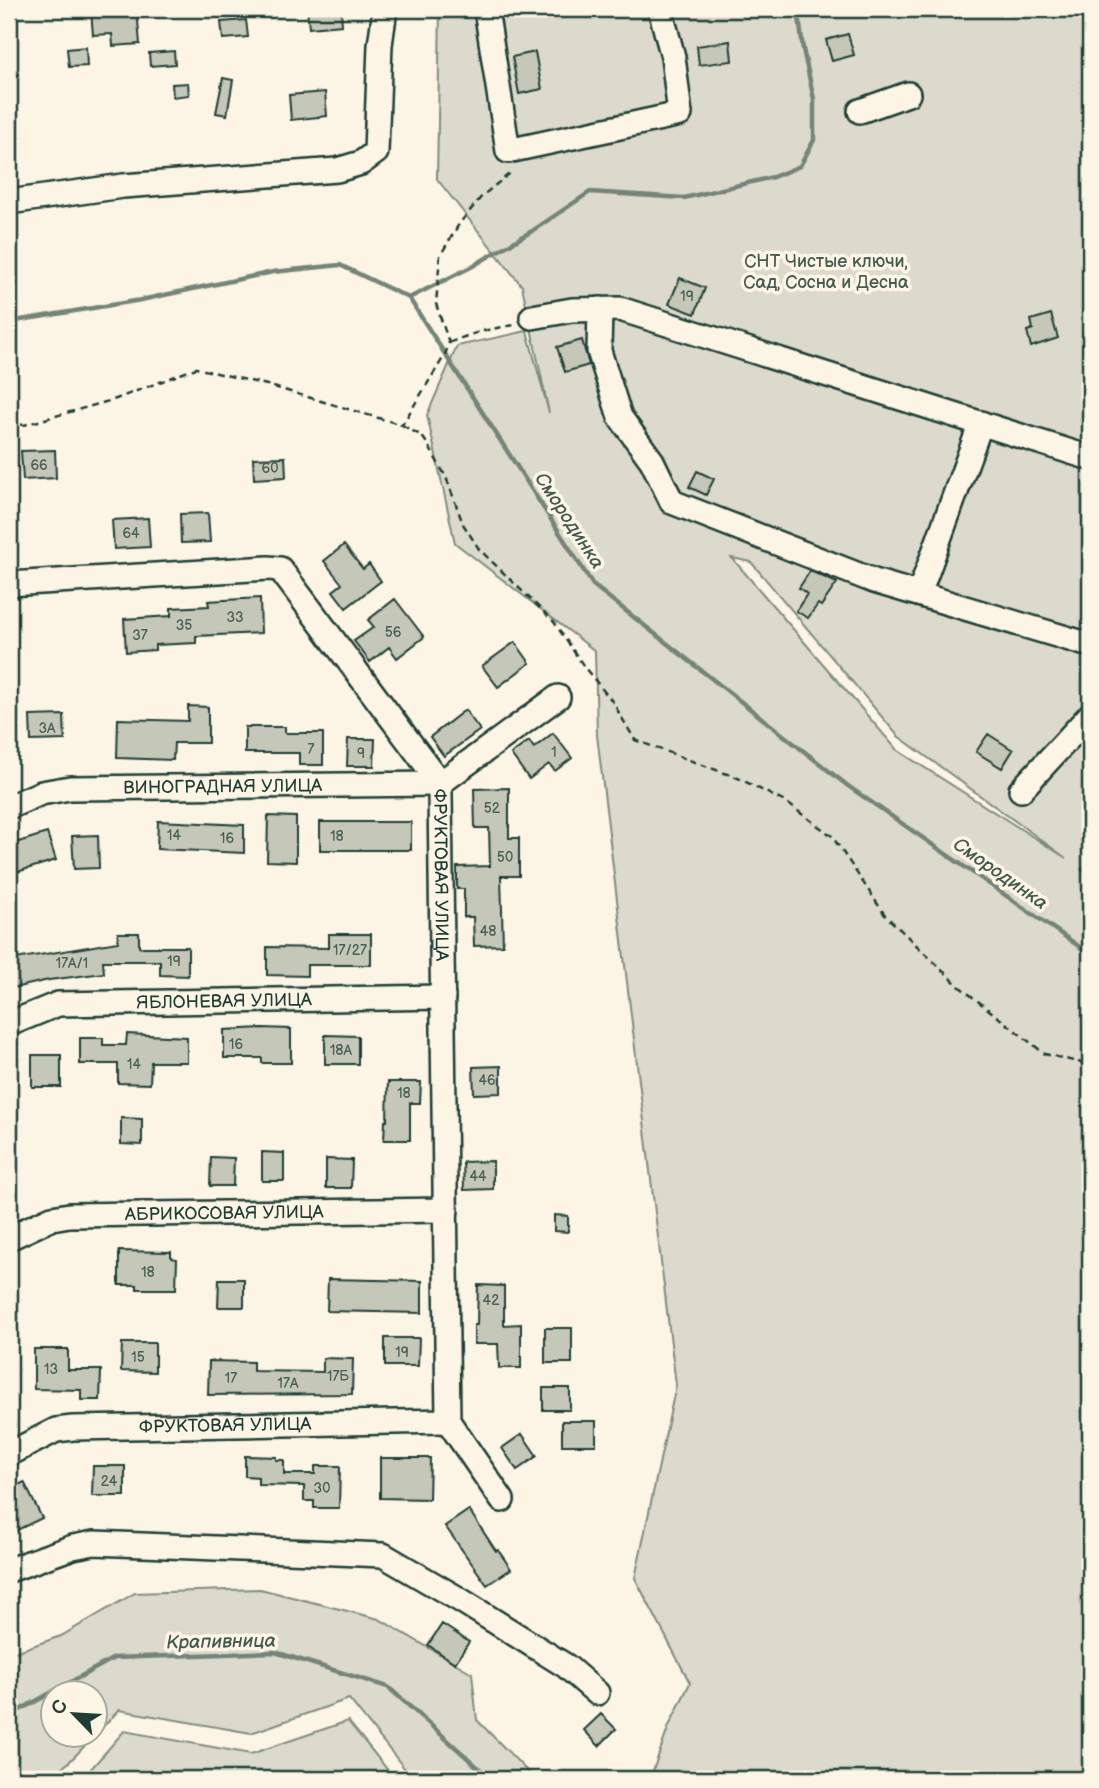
<svg xmlns="http://www.w3.org/2000/svg" width="1099" height="1788" viewBox="0 0 1099 1788" font-family="'Balsamiq Sans',sans-serif">
<style>
.green{fill:#dcdacc;stroke:#7e8c80;stroke-width:2;fill-rule:evenodd}
.lines{fill:none;stroke-linecap:round;stroke-linejoin:round}
.stream{stroke:#758479;stroke-width:4.5}
.building{fill:#c5c7b9;stroke:#1f3d34;stroke-width:2}
.minor-casing{stroke:#1f3d34;stroke-width:28}
.path{stroke:#1f3d34;stroke-width:2.5;stroke-dasharray:7 5;stroke-linecap:butt}
.minor{stroke:#fcf5e5;stroke-width:23}
.labels{text-anchor:middle;dominant-baseline:central;stroke-width:7;stroke-linejoin:round;paint-order:stroke}
.number-label{font-size:14px;fill:#486055}
.park-label{font-size:18px;fill:#455c52;stroke:#fcf5e5}
.street-label{font-size:18px;fill:#1f3d34;stroke:#fcf5e5}
.water-label{font-size:19px;font-style:italic;fill:#435a51;stroke:#fcf5e5}
</style>
<rect width="100%" height="100%" fill="#fcf5e5"/>
<filter id="ink" filterUnits="userSpaceOnUse"><feTurbulence type="fractalNoise" baseFrequency=".0143" numOctaves="2"/><feDisplacementMap in="SourceGraphic" scale="14" xChannelSelector="R" yChannelSelector="G"/><feConvolveMatrix kernelMatrix="1 2 1 2 8 2 1 2 1" color-interpolation-filters="sRGB"/></filter>
<g filter="url(#ink)">
<!-- green -->
<path class="green" d="M440 9H1090V862L1081 869 1083 871 1090 866V1779H650L669 1726 690 1683 635 1578 676 1385 597 735 595 651 455 543 427 415 457 346 527 331 549 413 522 286 437 179ZM732 558 751 562 898 736 1066 858 897 750Z
M260 1589 379 1619 472 1673 477 1720 535 1779H413L349 1699 251 1733 119 1710 95 1735 94 1694H52V1736H94C60 1771 60 1779 9 1779V1654L61 1636 135 1593Z
M348 1721 395 1779H82L124 1731 251 1754Z"/>
<g class="lines">
<!-- stream -->
<path class="stream" d="M409 298 471 267 532 231 590 192 684 198 773 177 800 166 814 140V99L803 49 798 9
M9 322 141 300 273 272 340 265 409 298 593 585 848 786 1090 954
M9 1716 114 1658 275 1652 388 1687 491 1779"/>
</g>
<!-- building -->
<path class="building" d="M118 9H137L140 44 113 46 112 34 93 35 91 11Z
M307 9H341L342 25 309 28Z
M246 20 248 37 223 39 221 22Z
M848 34 854 55 832 61 826 40Z
M730 41 732 61 699 65 697 46Z
M86 47 87 66 69 67 67 49Z
M174 51 175 64 150 66 149 53Z
M535 52 542 89 519 94 512 57Z
M223 78 233 80 227 115 216 113Z
M188 83 189 95 173 97 172 84Z
M325 92 327 116 291 120 289 95Z
M680 278 705 288 695 314 669 304Z
M1051 314 1058 338 1031 347 1027 331 1033 329 1031 320Z
M582 340 589 365 565 372 557 347Z
M55 450 56 478 23 480 21 451Z
M285 457 286 477 254 479 253 458Z
M697 471 714 479 706 495 689 487Z
M208 513 210 542 181 543 180 514Z
M148 518 150 547 114 549 112 520Z
M344 545 363 569 369 564 381 581 346 608 333 591 342 584 324 561Z
M810 571 837 583 821 606 818 604 808 618 796 611 807 594 799 588Z
M260 598 261 633 196 636V643L155 645V650L126 652 124 619 171 616V608L209 606 208 601Z
M395 599 424 637 397 658 389 647 370 662 354 641 374 627 368 620Z
M515 642 530 663 498 687 482 666Z
M188 706 208 707V743H174L173 760 117 758 118 719 188 721Z
M465 710 480 730 444 756 430 737Z
M64 715 65 740 31 741 30 716Z
M245 727H285V733H323V765H299V753H245Z
M553 733 572 758 555 771 549 764 529 779 511 754 529 741 534 748Z
M988 734 1013 750 1002 768 976 752Z
M348 739H375L374 766H347Z
M509 788V838H519V876H501L503 945 474 946 473 917H464V889H457V867L490 866 489 828H475L474 789Z
M268 816 296 817V862L267 861Z
M158 821 244 825V853L157 849Z
M320 822H411V850H320Z
M47 833 56 860 17 872 9 845Z
M98 835 99 868 74 869 72 836Z
M118 933H139V947H188V976L160 975V961H103L104 973 49 980 9 989V960L118 942Z
M329 934H371V965H307V976L267 975V947L329 948Z
M262 1028 291 1029V1063H262V1058H224V1030Z
M127 1034 187 1037V1062H151L150 1084 118 1083V1064H80V1038H103V1045H126Z
M325 1035 358 1036V1064H325Z
M32 1055H61V1087H32Z
M501 1066V1093L474 1094 473 1067Z
M388 1082H421L420 1103H410V1140H384L385 1121H387Z
M121 1118 142 1119V1145L121 1144Z
M262 1152 284 1153V1181H262Z
M211 1157 234 1158 233 1186H210Z
M326 1159 352 1160 351 1188H326Z
M493 1161V1189L464 1190 463 1162Z
M554 1215 568 1216V1232L554 1231Z
M119 1251 171 1252V1258L177 1259 176 1289H137V1285H119Z
M219 1279H244V1307H218Z
M328 1279 422 1281V1313L327 1311Z
M478 1285 504 1286V1325L521 1324V1368H499L498 1344H474V1325H477Z
M545 1328H572V1363H545Z
M385 1338H419L418 1366H385Z
M122 1343H155V1372L121 1371Z
M34 1349H68V1370H101L100 1400H81V1390L34 1389Z
M323 1358 353 1359 352 1394 208 1395 209 1361 253 1362V1371L323 1372Z
M543 1388H570V1410H543Z
M562 1421H596V1445H562Z
M522 1434 537 1456 517 1470 502 1448Z
M245 1456 276 1457V1460H284V1474H315V1466H340L339 1508H314V1501H304V1486L258 1485V1477L245 1476Z
M380 1458H430L429 1499 380 1498Z
M93 1466H125V1496H92Z
M24 1482 42 1518 9 1534V1490Z
M469 1510 496 1551 498 1550 511 1569 487 1585 445 1526Z
M442 1624 469 1642 455 1663 428 1645Z
M601 1714 616 1729 599 1746 584 1730Z"/>
<g class="lines">
<!-- minor casing -->
<g class="minor-casing">
<g id="minor">
<path d="M486 9 508 151 680 114 673 57 660 9"/>
<path d="M860 111 908 94"/>
<path d="M9 202 123 186 337 170 361 163 376 152 380 45 385 9"/>
<path d="M600 309 599 351 620 417 652 461 672 502 874 581 1083 643 1090 641"/>
<path d="M532 317 572 310 620 309 1090 458"/>
<path id="s1" d="M9 584 268 568 280 569 437 779 440 793 448 1421 502 1500"/>
<path d="M919 594 981 423"/>
<path d="M1021 790 1090 715"/>
<path id="s2" d="M9 807 41 793 70 788 439 784 558 697"/>
<path id="s3" d="M9 1024 58 1004 443 997"/>
<path id="s4" d="M9 1238 52 1218 69 1215 446 1210"/>
<path id="s5" d="M9 1454 56 1430 73 1428 448 1421"/>
<path d="M9 1570 73 1547 94 1543 383 1555 462 1601 566 1666 597 1693"/>
</g>
</g>
<!-- path -->
<path class="path" d="M449 343C471 333 492 328 516 325
M9 423 24 425 116 399 196 368 267 385 402 425 445 355 449 343 436 304 440 256 459 224 482 196 509 174V170
M402 425 422 436 428 445 446 477 463 524 479 549 554 622 585 668 612 701 635 740 738 778 787 803 832 836 885 915 960 987 1045 1054 1090 1065"/>
<!-- minor -->
<use href="#minor" class="minor"/>
</g>
</g>
<g class="labels">
<!-- number labels -->
<g class="number-label">
<text x="687" y="296">19</text>
<text x="39" y="465">66</text>
<text x="270" y="468">60</text>
<text x="131" y="533">64</text>
<text x="235" y="617">33</text>
<text x="184" y="625">35</text>
<text x="393" y="632">56</text>
<text x="140" y="635">37</text>
<text x="47" y="728">3А</text>
<text x="311" y="749">7</text>
<text x="554" y="752">1</text>
<text x="361" y="753">9</text>
<text x="492" y="808">52</text>
<text x="174" y="835">14</text>
<text x="337" y="836">18</text>
<text x="227" y="838">16</text>
<text x="505" y="857">50</text>
<text x="488" y="931">48</text>
<text x="350" y="950">17/27</text>
<text x="174" y="961">19</text>
<text x="72" y="963">17А/1</text>
<text x="236" y="1044">16</text>
<text x="341" y="1050">18А</text>
<text x="134" y="1064">14</text>
<text x="487" y="1080">46</text>
<text x="404" y="1093">18</text>
<text x="478" y="1176">44</text>
<text x="148" y="1272">18</text>
<text x="491" y="1300">42</text>
<text x="402" y="1352">19</text>
<text x="138" y="1357">15</text>
<text x="51" y="1369">13</text>
<text x="338" y="1376">17Б</text>
<text x="231" y="1378">17</text>
<text x="288" y="1383">17А</text>
<text x="109" y="1481">24</text>
<text x="322" y="1488">30</text>
</g>
<!-- park labels -->
<g class="park-label">
<text x="826" y="261">СНТ Чистые ключи,<tspan x="826" dy="21">Сад, Сосна и Десна</tspan></text>
</g>
<!-- street labels -->
<g class="street-label">
<text stroke="none"><textPath href="#s2" startOffset="217">ВИНОГРАДНАЯ УЛИЦА</textPath></text>
<text stroke="none"><textPath href="#s1" startOffset="630">ФРУКТОВАЯ УЛИЦА</textPath></text>
<text stroke="none"><textPath href="#s3" startOffset="219">ЯБЛОНЕВАЯ УЛИЦА</textPath></text>
<text stroke="none"><textPath href="#s4" startOffset="220">АБРИКОСОВАЯ УЛИЦА</textPath></text>
<text stroke="none"><textPath href="#s5" startOffset="222">ФРУКТОВАЯ УЛИЦА</textPath></text>
</g>
<!-- water labels -->
<g class="water-label">
<text transform="translate(569 521) rotate(57)">Смородинка</text>
<text transform="translate(1000 874) rotate(35)">Смородинка</text>
<text transform="translate(221 1642) rotate(-1)">Крапивница</text>
</g>
</g>
<!-- margin -->
<rect width="1099" height="1788" fill="none" stroke="#fcf5e5" stroke-width="35"/>
<rect x="18" y="18" width="1064" height="1753" fill="none" stroke="#1f3d34" stroke-width="2.5" filter="url(#ink)"/>
<!-- north arrow -->
<g transform="translate(74 1714) rotate(295)"><circle r="33" fill="#fcf5e5" stroke="#a4ab9e" stroke-width="2"/>
<path d="M0-5L12 26L0 18L-12 26Z" fill="#1f3d34"/>
<text y="-10" font-size="19" font-weight="bold" text-anchor="middle" fill="#1f3d34">С</text>
</g>
</svg>
